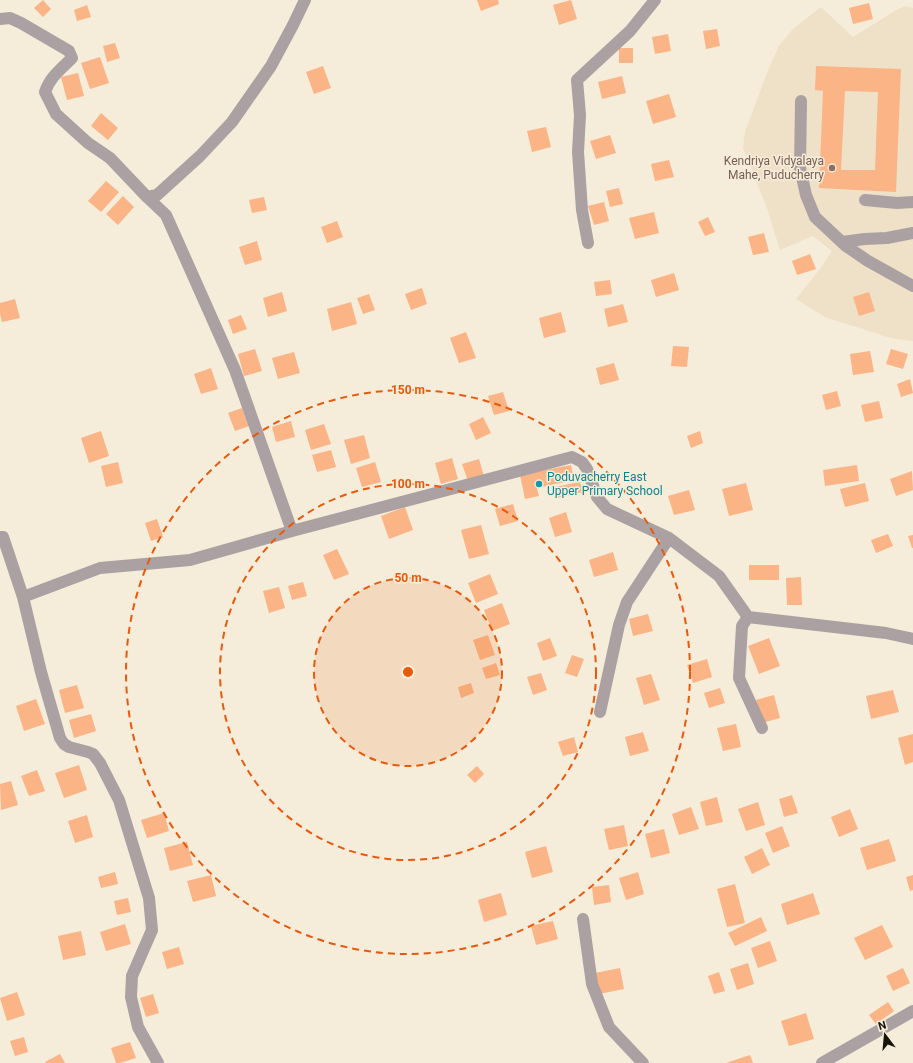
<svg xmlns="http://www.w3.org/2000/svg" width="913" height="1063" viewBox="0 0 913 1063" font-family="Roboto,sans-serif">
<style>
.built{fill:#eee1c7}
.building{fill:#fab486;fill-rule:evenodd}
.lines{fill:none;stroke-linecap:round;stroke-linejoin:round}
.street{stroke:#aba1a3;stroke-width:12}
.ring{fill:none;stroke:#e8590c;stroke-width:2;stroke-dasharray:7 5}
.education-dot{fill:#8d6e63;stroke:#f5ecd9;stroke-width:1.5}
.culture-dot{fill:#0f9aa8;stroke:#f5ecd9;stroke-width:1.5}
.labels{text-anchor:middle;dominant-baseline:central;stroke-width:3;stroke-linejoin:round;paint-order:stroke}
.education-label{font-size:12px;fill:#785e54;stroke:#f5ecd9;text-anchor:end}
.culture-label{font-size:12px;fill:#0d838f;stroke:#f5ecd9;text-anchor:start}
.centre{fill:#e8590c;stroke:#f5ecd9;stroke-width:2}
.ring-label{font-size:12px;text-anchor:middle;font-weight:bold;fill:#e8590c;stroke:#f5ecd9;stroke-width:3;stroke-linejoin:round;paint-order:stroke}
</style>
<rect width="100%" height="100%" fill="#f5ecd9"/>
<!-- built -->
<path class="built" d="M905 6 913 8V341L894 339 825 317 796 299 820 269 832 251 813 236 780 250 767 208 743 148 745 132 768 70 779 46 793 29 821 7 853 37 893 12Z"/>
<!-- building -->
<path class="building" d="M43 0 51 9 43 17 34 8Z
M477 0H498L499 4 481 11Z
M571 0 577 19 559 25 553 5Z
M869 3 873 19 853 24 849 8Z
M87 5 91 17 77 21 74 10Z
M717 29 720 46 706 49 703 31Z
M668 34 671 51 655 54 652 37Z
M115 43 120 58 107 62 103 46Z
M619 48H633V63H619Z
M100 57 109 83 90 89 81 63Z
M323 66 331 88 314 94 306 72Z
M816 66 901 69 896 192 819 188 823 91 815 90ZM845 91 878 92 875 170H841Z
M78 73 84 96 67 100 61 77Z
M622 76 626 93 602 99 598 82Z
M669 94 676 117 653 124 646 101Z
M101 113 118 128 108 140 91 126Z
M546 127 551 147 532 152 527 131Z
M610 135 616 153 596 159 590 141Z
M669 160 674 177 655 181 651 164Z
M106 181 119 192 101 212 88 201Z
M619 188 623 204 610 207 606 191Z
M123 196 134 207 118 225 106 214Z
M264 197 267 210 252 213 249 200Z
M604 202 609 221 594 225 588 206Z
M654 212 659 233 635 239 629 218Z
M708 217 715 232 705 236 698 222Z
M337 221 343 237 327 243 321 227Z
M764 233 769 252 753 255 748 237Z
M257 241 262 260 245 265 239 247Z
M810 254 816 269 797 275 792 261Z
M674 273 679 290 656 297 651 280Z
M610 280 612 294 596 296 594 282Z
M422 288 427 304 411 310 405 294Z
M282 292 287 311 268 317 263 298Z
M869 292 875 311 859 316 853 297Z
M369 294 375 310 363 314 357 298Z
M15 299 20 318 2 322 0 314V303Z
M351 302 357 324 332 331 327 309Z
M623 304 628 322 608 327 604 309Z
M561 312 566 332 544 338 539 318Z
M241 315 247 329 233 334 228 320Z
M466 332 476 358 459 363 450 338Z
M673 346 689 347 687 367 671 366Z
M255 349 262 371 244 376 238 354Z
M891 349 908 354 903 369 886 364Z
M870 351 874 372 853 375 850 354Z
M294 352 300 373 278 379 272 358Z
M614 363 619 380 600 385 596 368Z
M211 368 218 389 201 394 194 374Z
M910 379 913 393 901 397 897 384Z
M837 391 841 406 826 410 822 395Z
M503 392 509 411 494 415 488 396Z
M879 401 883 418 865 422 861 405Z
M242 408 249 426 235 431 228 413Z
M483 417 491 433 476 440 469 424Z
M291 421 295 437 276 442 272 427Z
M324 424 331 444 311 450 305 430Z
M101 431 109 456 89 463 81 438Z
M700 431 703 443 691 448 687 436Z
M364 435 370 458 351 464 344 440Z
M331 450 336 467 317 472 312 455Z
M452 458 458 479 441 484 435 463Z
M479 459 484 476 468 481 462 464Z
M118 462 123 483 106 487 101 466Z
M375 462 381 482 362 487 356 468Z
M571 465 574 480 537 488 539 496 525 499 520 475Z
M857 465 859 481 825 486 823 470Z
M912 471 913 490 896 496 890 479Z
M580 482 583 492 557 498 554 487Z
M746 483 753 510 729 516 722 489Z
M865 483 869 501 845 507 840 489Z
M689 490 695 510 674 515 668 496Z
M513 504 518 521 500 526 495 509Z
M405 507 413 530 389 539 381 516Z
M566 512 572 532 555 537 549 518Z
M157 519 163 537 151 541 145 523Z
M481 525 489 554 469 559 461 530Z
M888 534 893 546 876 553 871 540Z
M913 535V548H912L908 536Z
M337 549 349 574 334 580 323 555Z
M613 552 618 570 594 577 589 560Z
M749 565H779V580H749Z
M490 574 498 594 476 603 468 583Z
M801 577 802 605H787L786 578Z
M303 582 307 596 292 600 288 586Z
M279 587 285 608 269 613 263 591Z
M502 603 510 624 492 631 484 610Z
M648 614 653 631 633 636 629 619Z
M488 635 495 655 480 660 473 640Z
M550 638 557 656 543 661 537 643Z
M769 638 780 666 759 674 748 646Z
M572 655 584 659 577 677 565 673Z
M707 659 712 677 693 683 687 665Z
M496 663 500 675 486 679 482 668Z
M541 673 547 690 533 695 527 677Z
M651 674 660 700 644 705 636 678Z
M471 683 474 693 461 698 458 687Z
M77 685 84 708 65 713 59 690Z
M720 688 725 703 709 708 704 693Z
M893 690 899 712 871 719 866 696Z
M774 695 780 718 762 723 756 700Z
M36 699 45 724 24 731 16 706Z
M91 714 96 731 74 738 69 720Z
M736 724 741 747 723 751 717 728Z
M643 732 649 751 630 756 625 737Z
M913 734V762L905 765 898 738Z
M574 737 578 752 563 756 558 742Z
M79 765 87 790 64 798 55 773Z
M477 766 484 774 475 783 467 775Z
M37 770 45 791 29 796 21 776Z
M11 781 18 805 1 810 0 784Z
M792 795 798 813 784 817 779 799Z
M717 797 723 822 706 826 700 802Z
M758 802 765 825 746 831 738 809Z
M691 807 699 829 679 835 672 814Z
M850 809 858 829 839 837 831 817Z
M164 813 169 831 147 838 141 820Z
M87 815 93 837 75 843 68 821Z
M624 825 628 846 609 850 604 829Z
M782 826 790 846 773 853 765 833Z
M664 829 670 853 651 858 645 834Z
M889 839 896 861 867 870 860 848Z
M187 842 193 865 170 871 164 848Z
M546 846 553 872 532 878 525 852Z
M762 848 770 865 752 874 744 857Z
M115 872 118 884 101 888 98 877Z
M638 872 644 894 626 900 619 878Z
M211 875 216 896 193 902 187 881Z
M913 875V890L910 891 906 877Z
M735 884 745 923 727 927 717 889Z
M609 885 611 902 594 905 592 887Z
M501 893 507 915 484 922 478 900Z
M813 893 820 914 787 925 781 904Z
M128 898 131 912 117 915 114 901Z
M761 917 767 931 735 946 728 933Z
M553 921 558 939 536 945 531 926Z
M125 924 131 944 106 951 100 932Z
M882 925 893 947 865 960 854 938Z
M81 931 86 955 63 960 58 936Z
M770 941 777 961 758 968 751 948Z
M179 947 184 964 167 969 162 952Z
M748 963 754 984 737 990 730 969Z
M620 968 624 989 599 994 595 973Z
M903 968 910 983 893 991 886 976Z
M719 972 725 991 714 994 708 976Z
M17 992 25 1015 7 1021 0 998Z
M153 994 159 1013 146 1017 140 998Z
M888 1002 894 1011 876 1024 869 1015Z
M806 1013 814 1039 789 1046 781 1021Z
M24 1037 28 1052 15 1056 10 1041Z
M130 1042 136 1058 120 1063H116L111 1048Z
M60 1054 65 1063H46L45 1062Z
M750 1055 753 1063H726Z"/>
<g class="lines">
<!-- street -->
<path class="street" d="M0 19 10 18 21 23 69 51 72 58C61 69 50 77 45 92L56 114 88 143 110 158 147 197 157 195 200 156 232 122 271 66 293 25 305 0
M801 101 800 168 806 195 815 217 846 246 868 261 913 286
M147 197 166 215 235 370 292 531
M865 200 897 203 913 202
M842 242 865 239 887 238 913 233
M588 243 582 210 578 152 580 115 577 80 630 31 655 0
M0 537H3L23 597 41 672 60 738 64 744 69 747 88 752 93 754 100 763 119 800 149 898 152 930 132 976 131 997 138 1027 158 1063
M23 597 100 568 190 560 292 531 572 457 582 462 587 469 597 497 607 509 669 538 719 576 748 617 886 633 913 639
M748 617 742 626 739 678 762 728
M600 712 619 625 627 602 669 538
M583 919 592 984 609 1027 643 1063
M822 1063 913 1011"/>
</g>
<!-- distance rings -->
<circle cx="408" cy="672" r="94" fill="#e8590c" fill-opacity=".12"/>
<g class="ring">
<circle cx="408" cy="672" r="94"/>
<circle cx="408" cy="672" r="188"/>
<circle cx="408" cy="672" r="282"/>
</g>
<!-- markers -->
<circle class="education-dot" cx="832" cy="168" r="4"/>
<circle class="culture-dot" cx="539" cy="484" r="4"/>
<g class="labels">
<!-- education labels -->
<g class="education-label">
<text x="824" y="161">Kendriya Vidyalaya<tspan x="824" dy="14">Mahe, Puducherry</tspan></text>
</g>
<!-- culture labels -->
<g class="culture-label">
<text x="547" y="477">Poduvacherry East<tspan x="547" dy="14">Upper Primary School</tspan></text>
</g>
</g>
<circle cx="408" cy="672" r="6" class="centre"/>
<g class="ring-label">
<text x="408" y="394">150 m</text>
<text x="408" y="488">100 m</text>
<text x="408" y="582">50 m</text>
</g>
<!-- north arrow -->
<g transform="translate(885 1035) rotate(344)" stroke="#f5ecd9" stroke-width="3" paint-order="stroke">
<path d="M0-3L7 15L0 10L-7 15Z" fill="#16130d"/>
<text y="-6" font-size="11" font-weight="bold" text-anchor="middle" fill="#16130d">N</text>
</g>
</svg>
